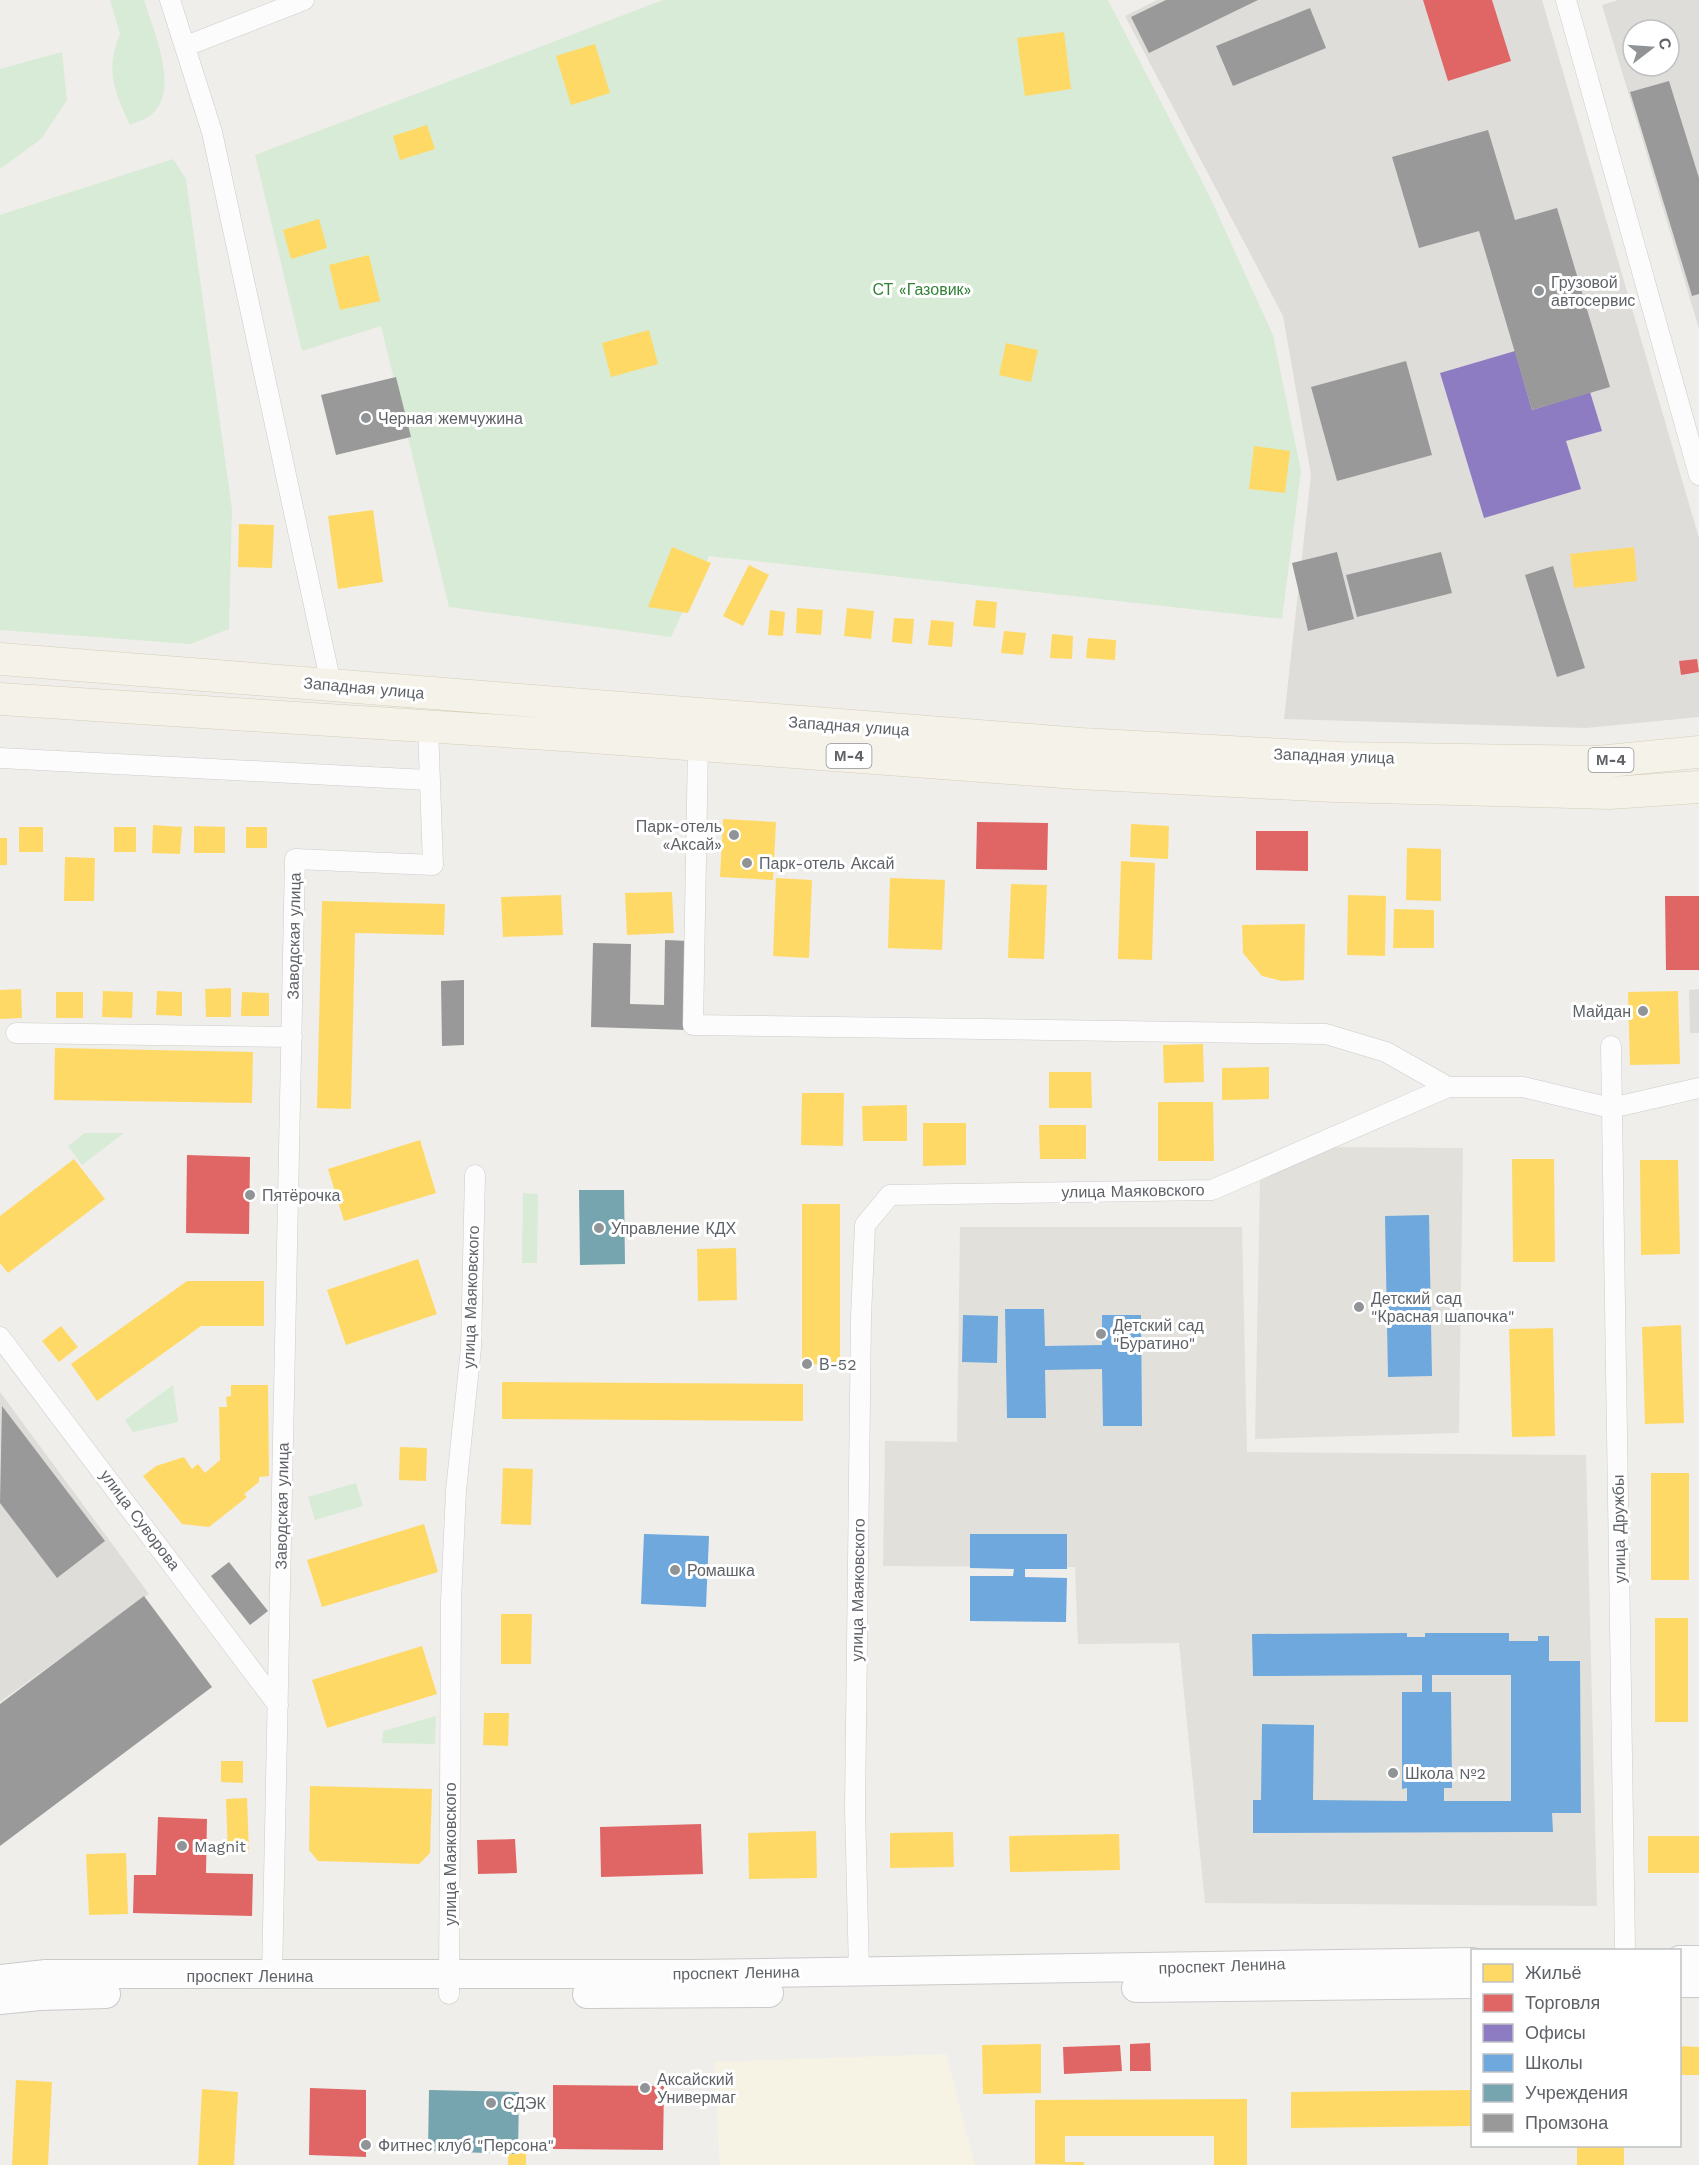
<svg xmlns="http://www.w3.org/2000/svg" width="1699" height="2165" viewBox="0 0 1699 2165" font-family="'Work Sans',sans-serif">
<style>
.commercial{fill:#f7f3e4}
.industrial{fill:#dfddda;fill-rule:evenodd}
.education{fill:#e2e0da}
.green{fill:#d8ebd6}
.homes{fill:#ffd966}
.shops{fill:#e06666}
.offices{fill:#8e7cc3}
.schools{fill:#6fa8dc;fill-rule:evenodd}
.public{fill:#76a5af}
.industry{fill:#999}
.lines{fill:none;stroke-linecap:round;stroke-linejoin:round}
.minor-casing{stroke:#cbcccc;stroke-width:21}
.secondary-casing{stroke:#cacacb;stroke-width:30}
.primary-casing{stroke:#d7ceb8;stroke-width:33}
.minor{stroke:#fdfcfc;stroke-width:20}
.secondary{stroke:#fdfcfc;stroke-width:28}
.primary{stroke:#f4f2e9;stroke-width:32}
.poi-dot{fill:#919496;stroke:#fff;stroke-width:2}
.labels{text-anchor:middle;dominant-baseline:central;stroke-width:6;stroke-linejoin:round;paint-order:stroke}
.shield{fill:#fff;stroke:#8f9295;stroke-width:1.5}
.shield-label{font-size:15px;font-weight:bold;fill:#5f6368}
.poi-label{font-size:16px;fill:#5f6368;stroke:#fff;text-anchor:start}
.park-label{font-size:16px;fill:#348238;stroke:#fff}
.street-label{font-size:16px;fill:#5f6368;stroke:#fff}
</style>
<rect width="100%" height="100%" fill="#efeeea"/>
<!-- commercial -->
<path class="commercial" d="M946 2054 975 2165H720L714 2062Z"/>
<!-- industrial -->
<path class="industrial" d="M1157 0H1542L1699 538V717L1586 728 1284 719 1311 475 1283 316 1125 16Z
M1618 0H1699V329L1602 5ZM1633 30H1669V66H1633Z
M1699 989V1033H1690L1689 990Z
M0 1392 149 1594 0 1702Z"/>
<!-- education -->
<path class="education" d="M1323 1147 1463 1148 1459 1433 1255 1439 1260 1181Z
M960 1227H1242L1247 1452 1586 1455 1597 1906 1205 1903 1179 1643 1078 1644 1075 1567 883 1566 885 1441 957 1442Z"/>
<!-- green -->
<path class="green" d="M110 0H144C153 30 181 90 151 115 146 119 137 122 130 125 114 91 105 70 120 34Z
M663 0H1108L1209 195 1273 335 1301 471 1282 619 709 556 671 637 449 607 381 326 302 351 255 155Z
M62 52 67 100 41 139 0 169V69Z
M173 159 186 179 232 509 229 629 190 644 0 630V215Z
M85 1133H124L82 1165 68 1146Z
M523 1193 538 1194 537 1263H522Z
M173 1385 178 1422 133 1432 125 1420Z
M356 1483 363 1506 315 1520 308 1497Z
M436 1716 435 1744 382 1743 383 1731Z"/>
<!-- homes -->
<path class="homes" d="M1064 32 1071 89 1025 96 1017 38Z
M595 44 610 93 571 105 556 56Z
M427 125 435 149 400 160 393 136Z
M319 219 327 248 291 259 283 230Z
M369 255 380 301 340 310 329 265Z
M649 330 658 364 611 377 602 343Z
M1006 343 1038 350 1031 382 999 375Z
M1254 446 1290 451 1285 493 1249 489Z
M373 510 383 582 338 589 328 516Z
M239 524 274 525 272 568 238 567Z
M672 547 711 563 688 613 648 607Z
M1634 547 1637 581 1574 588 1570 554Z
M749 565 769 575 743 626 723 616Z
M976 600 997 602 995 628 973 626Z
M797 608 823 610 821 635 796 633Z
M847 608 874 611 871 639 844 636Z
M770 610 785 612 783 636 768 635Z
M894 618 914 619 912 644 892 642Z
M931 620 954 622 952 647 928 645Z
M1004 631 1026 633 1023 655 1001 653Z
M1052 634 1073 636 1072 659 1050 658Z
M1088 638 1116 640 1115 660 1086 658Z
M723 819 776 822 773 880 720 877Z
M1131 824 1169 826 1168 859 1130 857Z
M153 825 182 827 180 854 152 853Z
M194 826 225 827V853H194Z
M19 827H43V852H19Z
M114 827H136V852H114Z
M246 827H267V848H246Z
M0 838H7V865H0Z
M1407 848 1441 849V901L1406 900Z
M65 857 95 858 94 901H64Z
M1121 861 1155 863 1152 960 1118 959Z
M776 878 812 880 809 958 773 956Z
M890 878 945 880 942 950 888 948Z
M1011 884 1047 885 1044 959 1008 958Z
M672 892 674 933 627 935 625 893Z
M561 895 563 935 503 937 501 897Z
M1348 895 1386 896 1385 956 1347 955Z
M322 901 445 904 444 935 355 933 351 1109 317 1108Z
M1394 909 1434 910V948H1393Z
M1305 924 1304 980 1282 981 1262 976 1243 953 1242 925Z
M231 988V1017H206L205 989Z
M21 989 22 1018 0 1019V990Z
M103 991 133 992 132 1018 102 1017Z
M157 991 182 992V1016L156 1015Z
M1678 991 1680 1064 1630 1065 1628 992Z
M56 992H83V1018H56Z
M242 992 269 993V1016H241Z
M1203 1044 1204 1082 1164 1083 1163 1045Z
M55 1048 253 1052 252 1103 54 1100Z
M1269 1067V1099L1222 1100V1068Z
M1049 1072H1091L1092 1108H1049Z
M802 1093H844L843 1146 801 1145Z
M1158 1102H1213L1214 1161H1158Z
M907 1105V1141H863L862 1106Z
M923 1123H966V1165L923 1166Z
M1039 1125H1086V1159H1040Z
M420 1140 436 1193 344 1221 328 1169Z
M74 1159 105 1199 8 1273 0 1263V1216Z
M1512 1159H1554L1555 1262H1513Z
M1640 1160H1678L1680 1254 1641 1255Z
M802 1204H840V1365L802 1364Z
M736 1248 737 1300 698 1301 697 1249Z
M418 1259 437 1314 346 1345 327 1290Z
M187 1281H264V1326H201L97 1401 71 1364Z
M1681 1325 1684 1423 1645 1424 1642 1327Z
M61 1326 78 1347 59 1362 42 1341Z
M1553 1328 1555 1436 1512 1437 1509 1329Z
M502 1382 803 1384V1421L502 1419Z
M231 1385H268L269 1476 259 1477V1482L244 1494 247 1497 209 1527 182 1524 143 1476 156 1466 184 1457 192 1469 198 1464 205 1473 220 1460 219 1407H227L226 1397 231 1396Z
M400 1447 427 1448 426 1481 399 1480Z
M503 1468 533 1469 531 1525 501 1524Z
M1651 1473H1689V1580H1651Z
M424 1524 438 1572 322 1607 307 1560Z
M501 1614H532L531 1664H501Z
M1655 1618H1688V1722H1655Z
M422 1646 437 1694 327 1728 312 1680Z
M484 1713H509L508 1746 483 1745Z
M221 1761H243V1783L221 1782Z
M310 1786 432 1789 430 1853 419 1864 318 1861 309 1850Z
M247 1798 249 1853 228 1854 226 1799Z
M816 1831 817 1878 749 1879 748 1833Z
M953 1832 954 1867 890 1868V1833Z
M1119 1834 1120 1870 1010 1872 1009 1836Z
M1648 1836H1699V1873H1648Z
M126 1853 128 1914 89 1915 86 1854Z
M1041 2044V2093L983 2094 982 2045Z
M1680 2046 1699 2047V2075H1680Z
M16 2080 52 2082 48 2165H12Z
M202 2089 238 2092 234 2165H198Z
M1472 2090V2126L1291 2128V2092Z
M1247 2099V2165H1214V2136H1065V2162H1084V2165L1035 2164V2100Z
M1577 2146H1624V2165H1577Z
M518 2150 526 2154V2165H508V2153L518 2154Z"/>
<!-- shops -->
<path class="shops" d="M1423 0H1492L1511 61 1448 81Z
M1697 659 1699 672 1681 675 1679 661Z
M977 822 1048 823 1047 870 976 869Z
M1256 831H1308V871L1256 870Z
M1665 896H1699V970H1666Z
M187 1155 250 1157 249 1234 186 1233Z
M158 1817 207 1819 206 1873 253 1874 252 1916 133 1913 134 1875H156Z
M701 1824 703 1874 601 1877 600 1827Z
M515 1839 517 1873 478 1874 477 1840Z
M1150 2043 1151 2071H1130V2044Z
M1120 2045 1122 2071 1064 2074 1063 2047Z
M553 2085 664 2086 663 2150 553 2149Z
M310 2088 366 2090V2157L309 2155Z"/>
<!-- offices -->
<path class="offices" d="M1515 351 1532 410 1590 392 1602 431 1566 441 1581 489 1484 518 1440 373Z"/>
<!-- schools -->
<path class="schools" d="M1429 1215 1432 1376 1388 1377 1385 1216Z
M1005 1309H1044L1045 1346 1102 1345V1315H1141L1142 1426H1103L1102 1369 1045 1370 1046 1418H1007Z
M963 1315 998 1316 997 1363 962 1362Z
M644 1534 709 1536 706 1607 641 1604Z
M970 1534H1067V1569H1025V1577L1067 1578 1066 1622 970 1621V1576H1013L1014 1569 970 1568Z
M1407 1633V1637H1425V1633H1509V1641H1538V1636H1549V1661H1580L1581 1813H1552L1553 1832 1253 1833V1800H1261L1262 1724 1314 1725 1313 1800 1407 1801V1788L1402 1789V1692H1422V1675L1253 1676 1252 1634ZM1432 1675H1511V1801H1444V1788H1452L1451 1692H1432Z"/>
<!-- public -->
<path class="public" d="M579 1190H624L625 1264 580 1265Z
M429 2090 519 2092 518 2154 428 2151Z"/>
<!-- industry -->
<path class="industry" d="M1166 0H1258L1149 53 1131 17Z
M1310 8 1326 48 1233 86 1216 46Z
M1669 81 1699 178V294L1692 296 1630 92Z
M1488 130 1515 220 1557 208 1610 387 1532 410 1479 231 1419 248 1392 157Z
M1406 361 1432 455 1337 481 1311 387Z
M396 377 411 437 336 455 321 395Z
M1337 552 1354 619 1308 631 1292 563Z
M1441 552 1452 593 1357 617 1346 575Z
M1553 566 1585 668 1557 677 1525 575Z
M665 940 689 941 687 1030 591 1027 593 943 631 944 630 1004 664 1005Z
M464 980V1045L442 1046 441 981Z
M2 1406 105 1541 57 1578 0 1503Z
M229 1562 268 1611 250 1625 211 1576Z
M144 1596 212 1687 0 1846V1704Z"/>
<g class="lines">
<!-- minor casing -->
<g class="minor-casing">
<path id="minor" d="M170 0 212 132 331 684
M1566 0 1699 475
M186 46 304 0
M698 746 693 1025 1326 1034 1386 1052 1448 1087
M0 758 428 780
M16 1033 292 1037
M1611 1046 1625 1950
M0 1337 278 1705
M859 1972 855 1808 861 1317 865 1225 890 1195 1212 1190 1448 1087H1523L1611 1108 1699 1088
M272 1976 295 859 433 865 428 727
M449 1994 451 1601 456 1490 471 1348 475 1175"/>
</g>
<!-- secondary casing -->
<g class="secondary-casing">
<path id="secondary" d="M1680 1960H1699
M0 1979 46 1974H692L1472 1962
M1680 1983H1699
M1136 1988 1472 1984
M587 1994 769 1993
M0 2000 40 1996 106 1994"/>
</g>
<!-- primary casing -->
<g class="primary-casing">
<path id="primary" d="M0 659 1081 744 1340 758 1598 762 1699 752
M0 699 579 736 1077 773 1334 786 1610 793 1699 787"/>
</g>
<!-- minor -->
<use href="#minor" class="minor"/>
<!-- secondary -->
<use href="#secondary" class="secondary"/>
<!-- primary -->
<use href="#primary" class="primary"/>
</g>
<!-- markers -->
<g class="poi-dot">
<circle cx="1539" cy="291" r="6"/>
<circle cx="366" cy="418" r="6"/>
<circle cx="734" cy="835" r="6"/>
<circle cx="747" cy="863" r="6"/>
<circle cx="1643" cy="1011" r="6"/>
<circle cx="250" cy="1195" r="6"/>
<circle cx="599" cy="1228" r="6"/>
<circle cx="1359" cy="1307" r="6"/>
<circle cx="1101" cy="1334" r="6"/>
<circle cx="807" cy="1364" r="6"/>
<circle cx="675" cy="1570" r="6"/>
<circle cx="1393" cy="1773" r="6"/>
<circle cx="182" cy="1846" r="6"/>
<circle cx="645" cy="2088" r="6"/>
<circle cx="491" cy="2103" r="6"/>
<circle cx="366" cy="2145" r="6"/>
</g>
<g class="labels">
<!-- shield labels -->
<g class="shield">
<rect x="826.5" y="744" width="45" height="24" rx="4.5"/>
<rect x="1588.5" y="748" width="45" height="24" rx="4.5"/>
</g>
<g class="shield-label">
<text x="849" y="756">М-4</text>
<text x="1611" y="760">М-4</text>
</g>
<!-- poi labels -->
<g class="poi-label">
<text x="1551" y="282">Грузовой<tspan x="1551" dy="18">автосервис</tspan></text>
<text x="378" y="418">Черная жемчужина</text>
<text x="722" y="826" text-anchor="end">Парк-отель<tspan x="722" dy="18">«Аксай»</tspan></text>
<text x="759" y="863">Парк-отель Аксай</text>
<text x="1631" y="1011" text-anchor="end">Майдан</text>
<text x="262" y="1195">Пятёрочка</text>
<text x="611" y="1228">Управление КДХ</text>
<text x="1371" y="1298">Детский сад<tspan x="1371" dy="18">"Красная шапочка"</tspan></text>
<text x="1113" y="1325">Детский сад<tspan x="1113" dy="18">"Буратино"</tspan></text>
<text x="819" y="1364">В-52</text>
<text x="687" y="1570">Ромашка</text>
<text x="1405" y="1773">Школа №2</text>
<text x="194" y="1846">Magnit</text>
<text x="657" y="2079">Аксайский<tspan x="657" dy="18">Универмаг</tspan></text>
<text x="503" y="2103">СДЭК</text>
<text x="378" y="2145">Фитнес клуб "Персона"</text>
</g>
<!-- park labels -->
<g class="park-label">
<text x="922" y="289">СТ «Газовик»</text>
</g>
<!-- street labels -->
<g class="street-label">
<text transform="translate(364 688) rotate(5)">Западная улица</text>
<text transform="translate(849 726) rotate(4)">Западная улица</text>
<text transform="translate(1334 756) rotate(2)">Западная улица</text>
<text transform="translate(294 936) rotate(-89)">Заводская улица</text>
<text transform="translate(1133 1191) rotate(-1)">улица Маяковского</text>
<text transform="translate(471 1297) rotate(-88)">улица Маяковского</text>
<text transform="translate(282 1506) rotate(-89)">Заводская улица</text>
<text transform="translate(140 1520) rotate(53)">улица Суворова</text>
<text transform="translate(1619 1529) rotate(-91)">улица Дружбы</text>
<text transform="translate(858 1590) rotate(-89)">улица Маяковского</text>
<text transform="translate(450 1854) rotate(-90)">улица Маяковского</text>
<text transform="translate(1222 1966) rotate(-2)">проспект Ленина</text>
<text transform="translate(736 1973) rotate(-1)">проспект Ленина</text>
<text x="250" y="1976">проспект Ленина</text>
</g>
</g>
<!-- legend -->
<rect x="1471" y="1949" width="210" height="198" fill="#ffffff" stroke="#bfc1c3" stroke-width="1.5"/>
<rect x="1483" y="1964" width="30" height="18" fill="#ffd966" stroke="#bfc1c3" stroke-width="1.5"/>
<text x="1525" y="1979" font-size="18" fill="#5f6368">Жильё</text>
<rect x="1483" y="1994" width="30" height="18" fill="#e06666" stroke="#bfc1c3" stroke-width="1.5"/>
<text x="1525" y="2009" font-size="18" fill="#5f6368">Торговля</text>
<rect x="1483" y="2024" width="30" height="18" fill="#8e7cc3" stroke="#bfc1c3" stroke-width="1.5"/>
<text x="1525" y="2039" font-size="18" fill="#5f6368">Офисы</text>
<rect x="1483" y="2054" width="30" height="18" fill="#6fa8dc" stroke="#bfc1c3" stroke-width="1.5"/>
<text x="1525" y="2069" font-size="18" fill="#5f6368">Школы</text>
<rect x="1483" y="2084" width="30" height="18" fill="#76a5af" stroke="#bfc1c3" stroke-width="1.5"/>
<text x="1525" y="2099" font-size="18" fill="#5f6368">Учреждения</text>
<rect x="1483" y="2114" width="30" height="18" fill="#999999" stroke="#bfc1c3" stroke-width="1.5"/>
<text x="1525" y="2129" font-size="18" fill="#5f6368">Промзона</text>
<!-- north arrow -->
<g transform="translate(1651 48) rotate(73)"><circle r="28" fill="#ffffff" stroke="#bfc1c3" stroke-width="1.5"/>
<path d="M0-4.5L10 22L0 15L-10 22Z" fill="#919496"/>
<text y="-9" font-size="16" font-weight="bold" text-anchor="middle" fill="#5f6368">С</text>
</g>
</svg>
